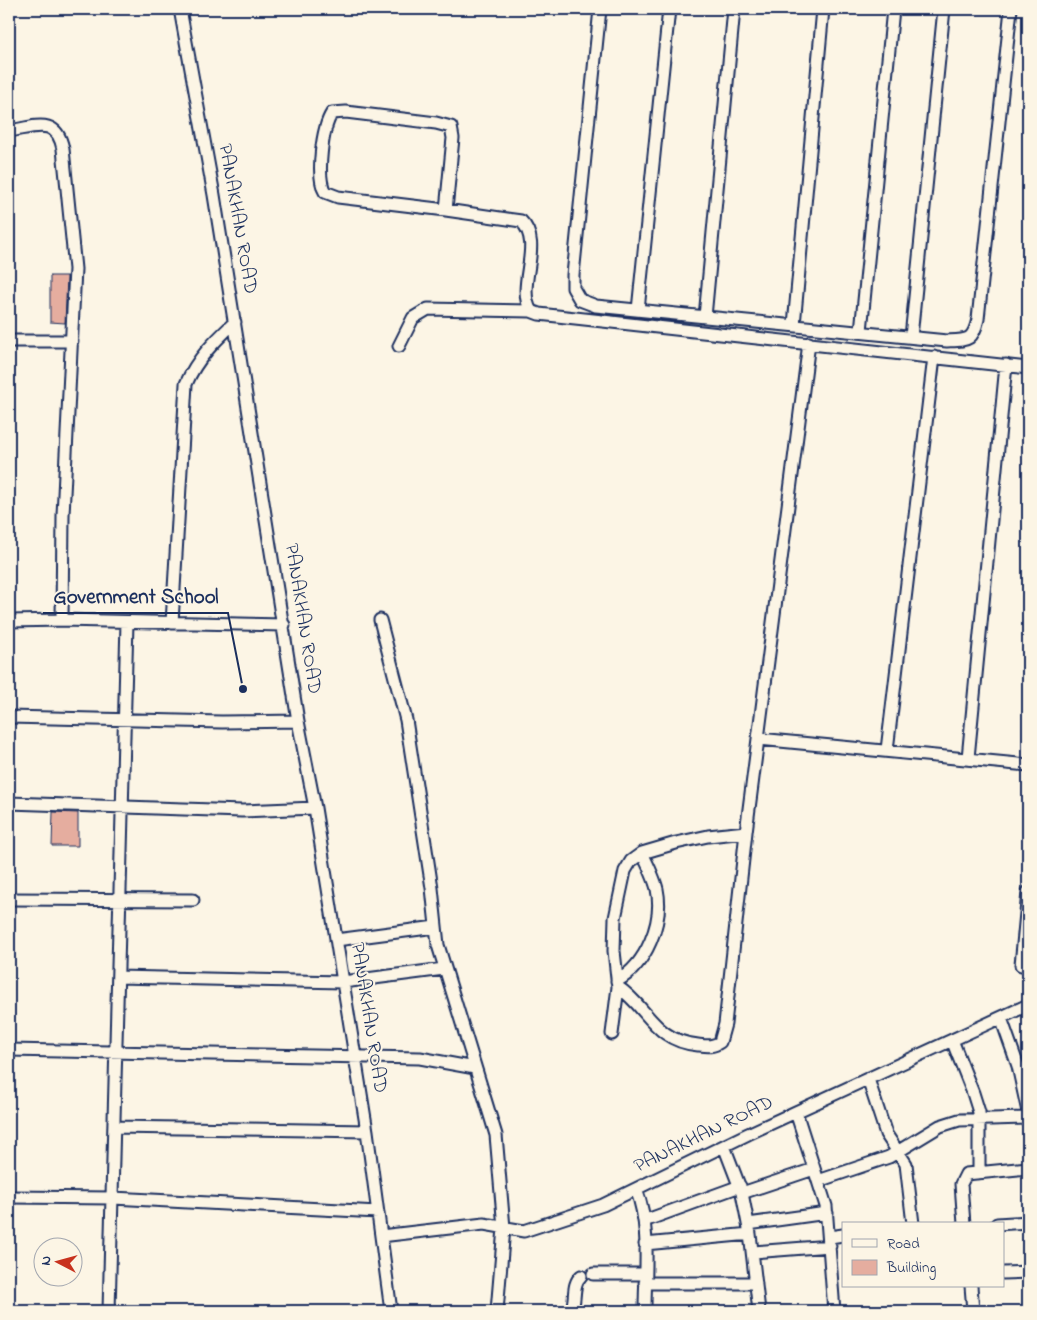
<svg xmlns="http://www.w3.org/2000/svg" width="1037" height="1320" viewBox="0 0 1037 1320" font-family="'Indie Flower',sans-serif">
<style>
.building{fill:#e5ad9f;stroke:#1b2f5e}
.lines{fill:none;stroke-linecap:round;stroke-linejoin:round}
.minor-casing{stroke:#1b2f5e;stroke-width:15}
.minor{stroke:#fcf5e5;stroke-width:11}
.labels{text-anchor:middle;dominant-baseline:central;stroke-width:4;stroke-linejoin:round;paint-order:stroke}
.street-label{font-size:20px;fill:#1b2f5e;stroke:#fcf5e5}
.leader{fill:none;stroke:#1b2f5e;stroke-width:2}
.callout-dot{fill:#1b2f5e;stroke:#fcf5e5;stroke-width:2}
.callout-label{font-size:21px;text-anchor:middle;font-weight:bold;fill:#1b2f5e;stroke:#fcf5e5;stroke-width:4;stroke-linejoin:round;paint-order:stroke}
</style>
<rect width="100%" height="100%" fill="#fcf5e5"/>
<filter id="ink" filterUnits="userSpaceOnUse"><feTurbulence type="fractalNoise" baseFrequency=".02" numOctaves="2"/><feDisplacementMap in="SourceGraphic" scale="10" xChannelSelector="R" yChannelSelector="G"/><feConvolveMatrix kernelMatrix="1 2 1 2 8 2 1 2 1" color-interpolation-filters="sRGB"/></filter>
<g filter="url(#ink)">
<!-- building -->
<path class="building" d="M50 276H67L65 323 50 322Z
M53 812 78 813V846H52Z"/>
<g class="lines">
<!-- minor casing -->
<g class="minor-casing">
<path id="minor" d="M180 9 214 195 298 721 315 808 367 1131 391 1311
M600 9 573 275V288L580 300 596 306 947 341C968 340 973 341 978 319L1011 9
M9 131C35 127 57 116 63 149L75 269 63 515 62 620
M446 210 453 138 451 127 436 123 346 112 332 113C322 128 316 177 325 192L338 197 446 210 521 221C545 244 515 285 531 311L539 314 1028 368
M638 310 669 9
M705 317 734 9
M794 325 823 9
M861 331 893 9
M911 337 944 9
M9 341H72
M399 346 413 318 428 309 531 311
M380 620 406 720 432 888 438 945 496 1135 504 1228 497 1311
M9 621 62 620 284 625
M172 623 186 384C197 358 215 341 235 322
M9 717 222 722 298 721
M759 739 1028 765
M887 750 934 357
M968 758 1006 365
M9 803 242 811 315 808
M9 899 193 900
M336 940 436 927
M1021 965 1028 892
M118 977 343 982 444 969
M617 981C646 965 664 922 657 889 654 877 648 865 642 853
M618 987C648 1007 654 1041 698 1045 707 1046 713 1047 720 1042L725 1024 746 832 809 343
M1001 1018 1018 1066 1028 1112
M612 1034 618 987 614 951 615 918 625 871 631 861 642 853 676 843 708 836 746 832
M952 1040 973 1093 979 1112V1172
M9 1050 420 1058 475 1068
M868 1079 886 1134 906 1164 913 1224
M796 1112 826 1206 834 1311
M114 1127 367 1131
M724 1146 742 1193 750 1234 759 1311
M818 1181 889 1157 940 1126 959 1120 1028 1118
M636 1189C651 1227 645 1271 645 1311
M742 1193 814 1169
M9 1197 113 1198 378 1212
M644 1221 740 1186
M748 1224 827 1213
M964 1224 961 1184 966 1174 1028 1168
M997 1224 1028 1222
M381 1236 484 1224 524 1231 603 1205 748 1134 1028 1005
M830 1237 843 1235
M645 1244 750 1234
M753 1252 830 1246
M1003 1273 1028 1272
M593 1274H645
M645 1283H756
M971 1286 973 1311
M109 1311 127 622
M571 1311C577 1300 571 1285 581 1276"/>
</g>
<!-- minor -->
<use href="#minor" class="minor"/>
</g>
</g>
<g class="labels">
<!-- street labels -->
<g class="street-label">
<text transform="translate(237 219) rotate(80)">PANAKHAN ROAD</text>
<text transform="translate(302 619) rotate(81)">PANAKHAN ROAD</text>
<text transform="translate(368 1018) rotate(81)">PANAKHAN ROAD</text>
<text transform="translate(704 1135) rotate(-26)">PANAKHAN ROAD</text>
</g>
</g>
<!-- callouts -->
<path class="leader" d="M243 689L228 613H43"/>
<circle class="callout-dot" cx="243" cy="689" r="5"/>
<g class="callout-label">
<text x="136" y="603">Government School</text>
</g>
<!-- margin -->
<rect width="1037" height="1320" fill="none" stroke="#fcf5e5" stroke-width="30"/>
<rect x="15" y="15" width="1007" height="1290" fill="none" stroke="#1b2f5e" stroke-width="2" filter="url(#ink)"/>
<!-- legend -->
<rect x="842" y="1222" width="162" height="65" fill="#fcf5e5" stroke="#a2a6af"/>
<rect x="852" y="1239" width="25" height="8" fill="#fcf5e5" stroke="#a2a6af"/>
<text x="887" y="1248" font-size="15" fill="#1b2f5e">Road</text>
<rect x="852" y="1260" width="25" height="15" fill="#e5ad9f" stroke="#a2a6af"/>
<text x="887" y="1272" font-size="15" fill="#1b2f5e">Building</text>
<!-- north arrow -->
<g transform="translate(58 1262) rotate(276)"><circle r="24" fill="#fcf5e5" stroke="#a2a6af"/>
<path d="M0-4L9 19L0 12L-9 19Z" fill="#c8321e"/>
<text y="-8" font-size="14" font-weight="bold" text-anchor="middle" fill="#1b2f5e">N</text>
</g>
</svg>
